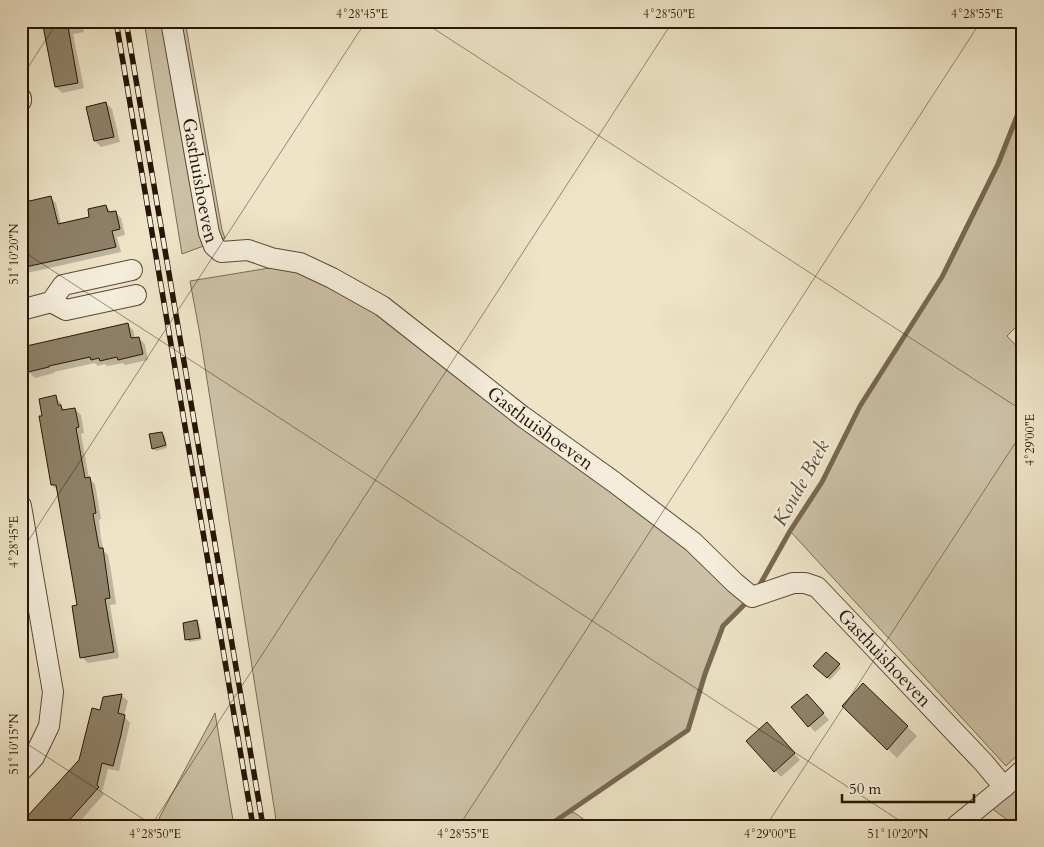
<svg xmlns="http://www.w3.org/2000/svg" width="1044" height="847" viewBox="0 0 1044 847" font-family="Cardo,serif">
<style>
.green{fill:#ccc1a7;stroke:#7a6c55}
.shadow{fill:#0003}
.lines{fill:none;stroke-linecap:round;stroke-linejoin:round}
.stream{stroke:#766851;stroke-width:5}
.building{fill:#8e8169;stroke:#271603}
.street-casing{stroke:#594a34;stroke-width:22}
.street{stroke:#f4eddb;stroke-width:20}
.rail-casing{stroke:#271603;stroke-width:5.5}
.rail{stroke:#f4eddb;stroke-width:4;stroke-dasharray:11;stroke-linecap:butt}
.ticks{fill:none;stroke:#271603;stroke-width:1;stroke-opacity:0.45}
.labels{text-anchor:middle;dominant-baseline:central;stroke-width:4.5;stroke-linejoin:round;paint-order:stroke}
.street-label{font-size:19px;fill:#271603;stroke:#f4eddb}
.water-label{font-size:20px;font-style:italic;fill:#5b4c37;stroke:#f4eddb}
.neatline{fill:none;stroke:#271603;stroke-width:2}
.ticks-label{font-size:12px;text-anchor:middle;fill:#271603}
</style>
<rect width="100%" height="100%" fill="#eee4c8"/>
<filter id="stains"><feTurbulence type="fractalNoise" baseFrequency=".004" numOctaves="4"/><feColorMatrix values="0 0 0 0 .2 0 0 0 0 .09 0 0 0 0 .02 0 0 0 .5 -.17"/></filter>
<radialGradient id="worn" r=".72"><stop offset=".6" stop-color="#630" stop-opacity="0"/><stop offset="1" stop-color="#630" stop-opacity=".3"/></radialGradient>
<!-- green -->
<path class="green" d="M144 21H185L222 230 225 238 182 254Z
M1023 101V320L1007 336 1023 353V750L1006 766 790 531 822 482 860 406 942 277 998 164Z
M300 263 332 278 752 597 723 626 705 674 688 730 568 812 575 813 593 826H277L200 335 190 281Z
M215 713 234 826H155Z
M1023 770V826H1016L984 803Z"/>
<!-- shadow -->
<path class="shadow" d="M43 21H81L84 32 73 34 84 88 62 93 56 87Z
M106 103 112 109 120 142 101 147 95 141Z
M21 156 30 202 50 197 56 203 61 224 91 218 106 206 112 213 115 212 121 218 125 235 117 237 121 252 27 273 21 268Z
M127 324 133 330 135 338H139L145 344 148 360 125 365 123 363 107 366 105 364 98 366 95 363 54 372V373L35 378 29 372 23 348Z
M55 397 61 403 62 407 66 411 75 409 81 415 84 433 81 434 89 478 95 484 101 519 99 520 101 538 104 551 108 555 111 571 116 604 110 605 119 658 88 663 82 657 78 606 58 491 52 485 44 417Z
M162 433 165 436 167 448 156 451 153 448Z
M197 622 199 624 202 640 189 642 187 639Z
M826 653 841 668 830 680 817 668Z
M21 681 24 698 21 699Z
M864 685 917 736 897 758 844 706Z
M122 696 128 701 124 716 130 723 119 771 108 769 102 792 104 794 76 826H21L80 761 101 711 104 698Z
M812 701 829 720 815 732 793 707Z
M773 730 800 760 781 777 748 741Z"/>
<g class="lines">
<!-- stream -->
<path class="stream" d="M758 588 790 531 822 482 860 406 942 277 998 164 1023 101
M548 826 688 730 705 674 723 626 748 601"/>
</g>
<!-- building -->
<path class="building" d="M42 21H67L78 83 55 87Z
M106 102 114 137 94 141 86 107Z
M51 196 58 224 89 217 88 209 106 205 108 212 116 211 120 229 112 231 116 247 21 268V203Z
M128 323 131 338 139 337 143 354 118 360 117 357 100 361 99 358 91 360 90 357 49 366V367L28 372 22 347Z
M56 395 58 405H61L62 410 75 408 79 427 76 428 85 478 90 477 96 513 93 514 99 548H103L110 598 105 599 114 652 80 658 72 606 77 605 71 570 56 485H51L39 416H42L39 399Z
M162 432 166 445 152 449 149 434Z
M197 620 200 638 185 640 183 623Z
M826 652 840 664 827 678 813 666Z
M863 683 908 726 887 750 842 706Z
M122 694 118 713 125 715 121 735 113 766 102 763 97 785 99 787 64 826H21V824L33 810 79 760 92 708 100 710 103 697Z
M807 694 824 713 808 727 791 707Z
M767 722 795 753 774 772 746 741Z"/>
<g class="lines">
<!-- street casing -->
<g class="street-casing">
<g id="street">
<path id="s1" d="M171 21 209 233 214 246 221 252 248 250 271 258 300 263 332 278 382 306 522 416 614 482 693 542 735 583 752 597 793 583H805L817 587 984 763 1004 787"/>
<path d="M21 98V101"/>
<path d="M51 302 66 310 136 295"/>
<path d="M21 310 51 302 63 285 132 270"/>
<path d="M21 506 53 692 49 726 34 757 21 771"/>
<path d="M956 826 1004 787 1023 770"/>
</g>
</g>
<!-- street -->
<use href="#street" class="street"/>
<!-- rail casing -->
<g class="rail-casing">
<path id="rail" d="M116 21 253 826
M126 21 263 826"/>
</g>
<!-- rail -->
<use href="#rail" class="rail"/>
</g>
<!-- ticks -->
<path class="ticks" d="M422 21 1023 411M21 78 58 21M21 250 908 826M21 552 366 21M21 740 154 826M151 826 673 21M459 826 981 21M766 826 1023 431"/>
<g class="labels">
<!-- street labels -->
<g class="street-label">
<text stroke="none"><textPath href="#s1" startOffset="162">Gasthuishoeven</textPath></text>
<text stroke="none"><textPath href="#s1" startOffset="612">Gasthuishoeven</textPath></text>
<text stroke="none"><textPath href="#s1" startOffset="1049">Gasthuishoeven</textPath></text>
</g>
<!-- water labels -->
<g class="water-label">
<text transform="translate(801 483) rotate(-61)">Koude Beek</text>
</g>
</g>
<!-- margin -->
<rect width="1044" height="847" fill="none" stroke="#eee4c8" stroke-width="55"/>
<!-- scale -->
<path d="M842 794v8h132v-8" fill="none" stroke="#271603" stroke-width="2.5"/>
<text x="849" y="794" font-size="15" fill="#271603" stroke="#f4eddb" stroke-width="4" paint-order="stroke">50 m</text>
<rect x="28" y="28" width="988" height="792" class="neatline"/>
<g class="ticks-label">
<text x="362" y="18">4°28'45"E</text>
<text x="669" y="18">4°28'50"E</text>
<text x="977" y="18">4°28'55"E</text>
<text transform="translate(14 254) rotate(-90)" y="4">51°10'20"N</text>
<text transform="translate(1030 440) rotate(-90)" y="4">4°29'00"E</text>
<text transform="translate(14 542) rotate(-90)" y="4">4°28'45"E</text>
<text transform="translate(14 744) rotate(-90)" y="4">51°10'15"N</text>
<text x="155" y="838">4°28'50"E</text>
<text x="463" y="838">4°28'55"E</text>
<text x="770" y="838">4°29'00"E</text>
<text x="898" y="838">51°10'20"N</text>
</g>
<rect width="100%" height="100%" filter="url(#stains)"/>
<rect width="100%" height="100%" fill="url(#worn)"/>
</svg>
